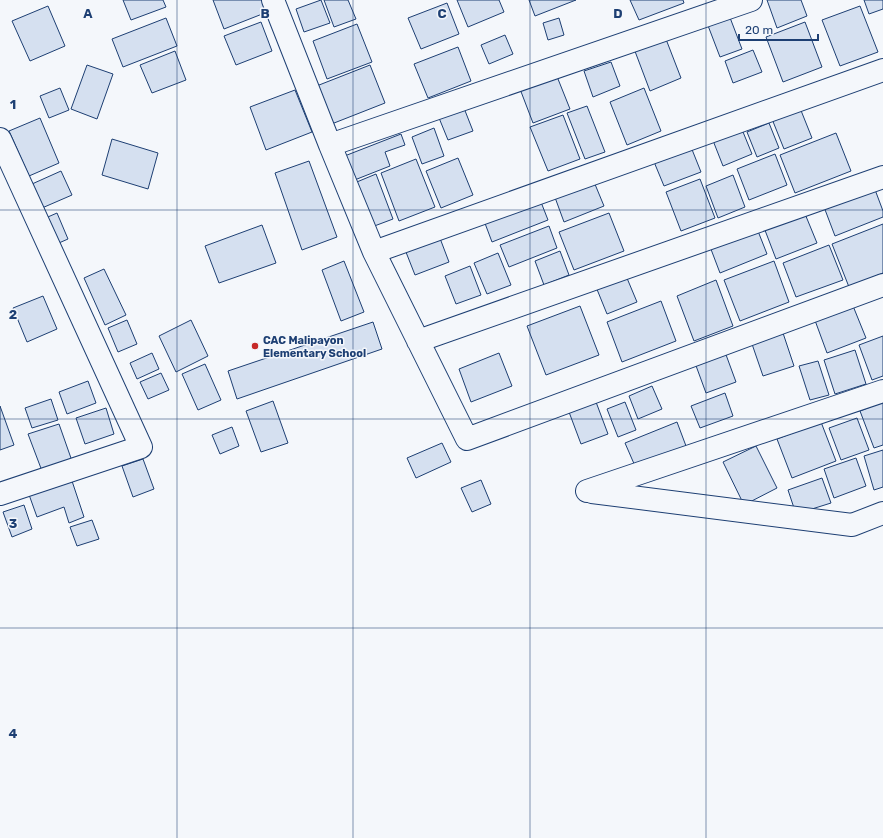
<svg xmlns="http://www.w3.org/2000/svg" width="883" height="838" viewBox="0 0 883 838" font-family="Rubik,sans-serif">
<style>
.building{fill:#d5e0f0;stroke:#1d3f73}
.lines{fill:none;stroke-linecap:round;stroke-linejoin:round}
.minor-casing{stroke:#1d3f73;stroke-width:24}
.minor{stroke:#f4f7fb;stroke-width:22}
.grid{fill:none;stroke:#1d3f73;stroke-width:1;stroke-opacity:0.55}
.poi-dot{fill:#c62828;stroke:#f4f7fb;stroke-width:1.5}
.labels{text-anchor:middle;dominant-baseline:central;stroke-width:3;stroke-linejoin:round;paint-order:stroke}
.poi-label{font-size:11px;font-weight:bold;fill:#1d3f73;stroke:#f4f7fb;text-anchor:start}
.grid-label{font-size:13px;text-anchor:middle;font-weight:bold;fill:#1d3f73;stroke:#f4f7fb;stroke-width:3;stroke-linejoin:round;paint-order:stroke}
</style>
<rect width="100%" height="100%" fill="#f4f7fb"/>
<!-- building -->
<path class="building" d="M123 0H163L166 7 131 20Z
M213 0H271L275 9 224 29Z
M321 0 330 23 304 32 296 9Z
M324 0H348L356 19 334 27Z
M457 0H499L504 12 468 27Z
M529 0H576L535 16Z
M630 0H683L684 3 639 20Z
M767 0H801L807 16 777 28Z
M864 0H883V9L869 14Z
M447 3 459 34 421 49 408 18Z
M48 6 65 46 30 61 12 21Z
M860 6 878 52 840 66 822 20Z
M729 15 742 49 720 57 707 23Z
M166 18 177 46 123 67 112 39Z
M559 18 564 35 548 40 543 23Z
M261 22 272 51 236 65 224 36Z
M805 22 822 67 783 82 766 37Z
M357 24 372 62 327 79 313 41Z
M664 34 681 78 650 91 633 46Z
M505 35 513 54 489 64 481 45Z
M458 47 471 81 428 98 414 64Z
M753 50 762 72 733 83 725 61Z
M175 51 186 80 152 93 140 65Z
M611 62 620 86 593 97 584 71Z
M87 65 113 74 97 119 71 109Z
M370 65 385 103 329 125 314 87Z
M556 74 570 109 533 123 520 89Z
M60 88 69 110 49 118 40 96Z
M644 88 661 131 627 145 610 102Z
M295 90 312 132 266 150 250 107Z
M462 103 473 131 448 140 437 113Z
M587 106 605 152 585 159 567 113Z
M800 108 812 138 784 149 772 119Z
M563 115 580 159 548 171 530 127Z
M40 118 59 163 29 176 9 131Z
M769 123 779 148 757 157 747 132Z
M741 127 752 154 723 166 712 138Z
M434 128 444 156 422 164 412 137Z
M836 133 851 171 795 193 780 155Z
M401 134 405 145 385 152 390 166 352 181 342 157Z
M112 139 158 153 148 189 102 175Z
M689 142 701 172 664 186 652 157Z
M775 154 787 185 749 200 737 169Z
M458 158 473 195 441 208 426 171Z
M416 159 435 207 399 221 381 173Z
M309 161 337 237 302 250 275 173Z
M61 171 72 195 42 208 32 184Z
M376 174 393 219 369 228 352 184Z
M733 175 745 207 718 218 706 186Z
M592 177 604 206 564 222 553 192Z
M700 179 715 218 681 231 666 192Z
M874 187 883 211V217L835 236 824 207Z
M539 197 548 220 492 242 483 218Z
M803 209 817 243 776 259 763 225Z
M57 213 68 239 52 246 41 220Z
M609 213 624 251 574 270 559 232Z
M883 224V273L849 287 832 244Z
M262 225 276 263 219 283 205 246Z
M549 226 557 248 509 267 500 245Z
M756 226 767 254 720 273 709 244Z
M438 233 449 262 415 275 404 247Z
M829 245 843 280 796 297 783 263Z
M560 251 569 275 544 285 535 261Z
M498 253 511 285 487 294 474 263Z
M344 261 364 312 341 321 322 270Z
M774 261 789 302 740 321 724 280Z
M470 266 481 295 456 304 445 276Z
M104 269 126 315 105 325 84 278Z
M624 271 637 302 607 314 594 282Z
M716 280 733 326 694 341 677 296Z
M43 296 57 329 27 342 13 308Z
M661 301 676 341 622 362 607 322Z
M851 301 866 338 827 353 813 315Z
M580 306 599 355 546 375 527 326Z
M127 320 137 344 118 352 108 328Z
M191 320 208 356 176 372 159 336Z
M373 322 382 349 237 399 228 371Z
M783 333 794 366 763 376 752 344Z
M883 336V376L872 380 859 345Z
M855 350 866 384 835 394 824 360Z
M725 352 736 382 706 393 695 363Z
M152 353 159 369 137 379 130 363Z
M499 353 512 386 471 402 459 369Z
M818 361 829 395 810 400 799 366Z
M205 364 221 400 198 410 182 374Z
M161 373 169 390 148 399 140 382Z
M88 381 96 403 67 414 59 392Z
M652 386 662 409 638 419 629 396Z
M725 393 733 416 700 428 691 406Z
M51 399 58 420 32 428 25 408Z
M273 401 288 443 261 452 246 411Z
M596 402 608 434 581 444 569 412Z
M625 402 636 430 618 437 607 409Z
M883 402V445L874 448 860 411Z
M0 406 14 445 0 450Z
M106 408 114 434 85 444 76 418Z
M857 418 869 450 841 460 829 428Z
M677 422 686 446 635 466 625 443Z
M821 422 836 461 792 478 777 439Z
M59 424 72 461 42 471 28 434Z
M232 427 239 446 220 454 212 435Z
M442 443 451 462 416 478 407 458Z
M756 446 777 488 744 505 723 462Z
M883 450V487L874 490 864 456Z
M856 458 866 486 834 498 824 469Z
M143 459 154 489 133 497 122 466Z
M70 475 84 517 69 523 64 507 37 517 27 489Z
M822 478 831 503 796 514 788 490Z
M481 480 491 504 472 512 461 488Z
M24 505 32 529 12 537 3 512Z
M92 520 99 539 77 546 70 527Z"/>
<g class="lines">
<!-- minor casing -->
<g class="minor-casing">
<path id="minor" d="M273 0 330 145
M751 0 330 145 374 252 467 439 883 285
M0 139 141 447 0 494
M374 252 883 70
M418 341 883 177
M587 491 883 391
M592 492 852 525 883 513"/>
</g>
<!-- minor -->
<use href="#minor" class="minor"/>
</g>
<!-- grid -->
<path class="grid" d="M177 0V838M353 0V838M530 0V838M706 0V838M0 210H883M0 419H883M0 628H883"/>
<!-- markers -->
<circle class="poi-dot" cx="255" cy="346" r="4"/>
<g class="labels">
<!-- poi labels -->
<g class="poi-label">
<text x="263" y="340">CAC Malipayon<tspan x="263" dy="13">Elementary School</tspan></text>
</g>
</g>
<g class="grid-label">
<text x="88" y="18">A</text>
<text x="265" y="18">B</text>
<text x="442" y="18">C</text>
<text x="618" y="18">D</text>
<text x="13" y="109">1</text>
<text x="13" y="319">2</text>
<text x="13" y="528">3</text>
<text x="13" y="738">4</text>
</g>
<!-- scale -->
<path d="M739 34v6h79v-6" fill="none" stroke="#1d3f73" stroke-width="2"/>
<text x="745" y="34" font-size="12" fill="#1d3f73" stroke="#f4f7fb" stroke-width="3" paint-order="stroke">20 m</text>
</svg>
